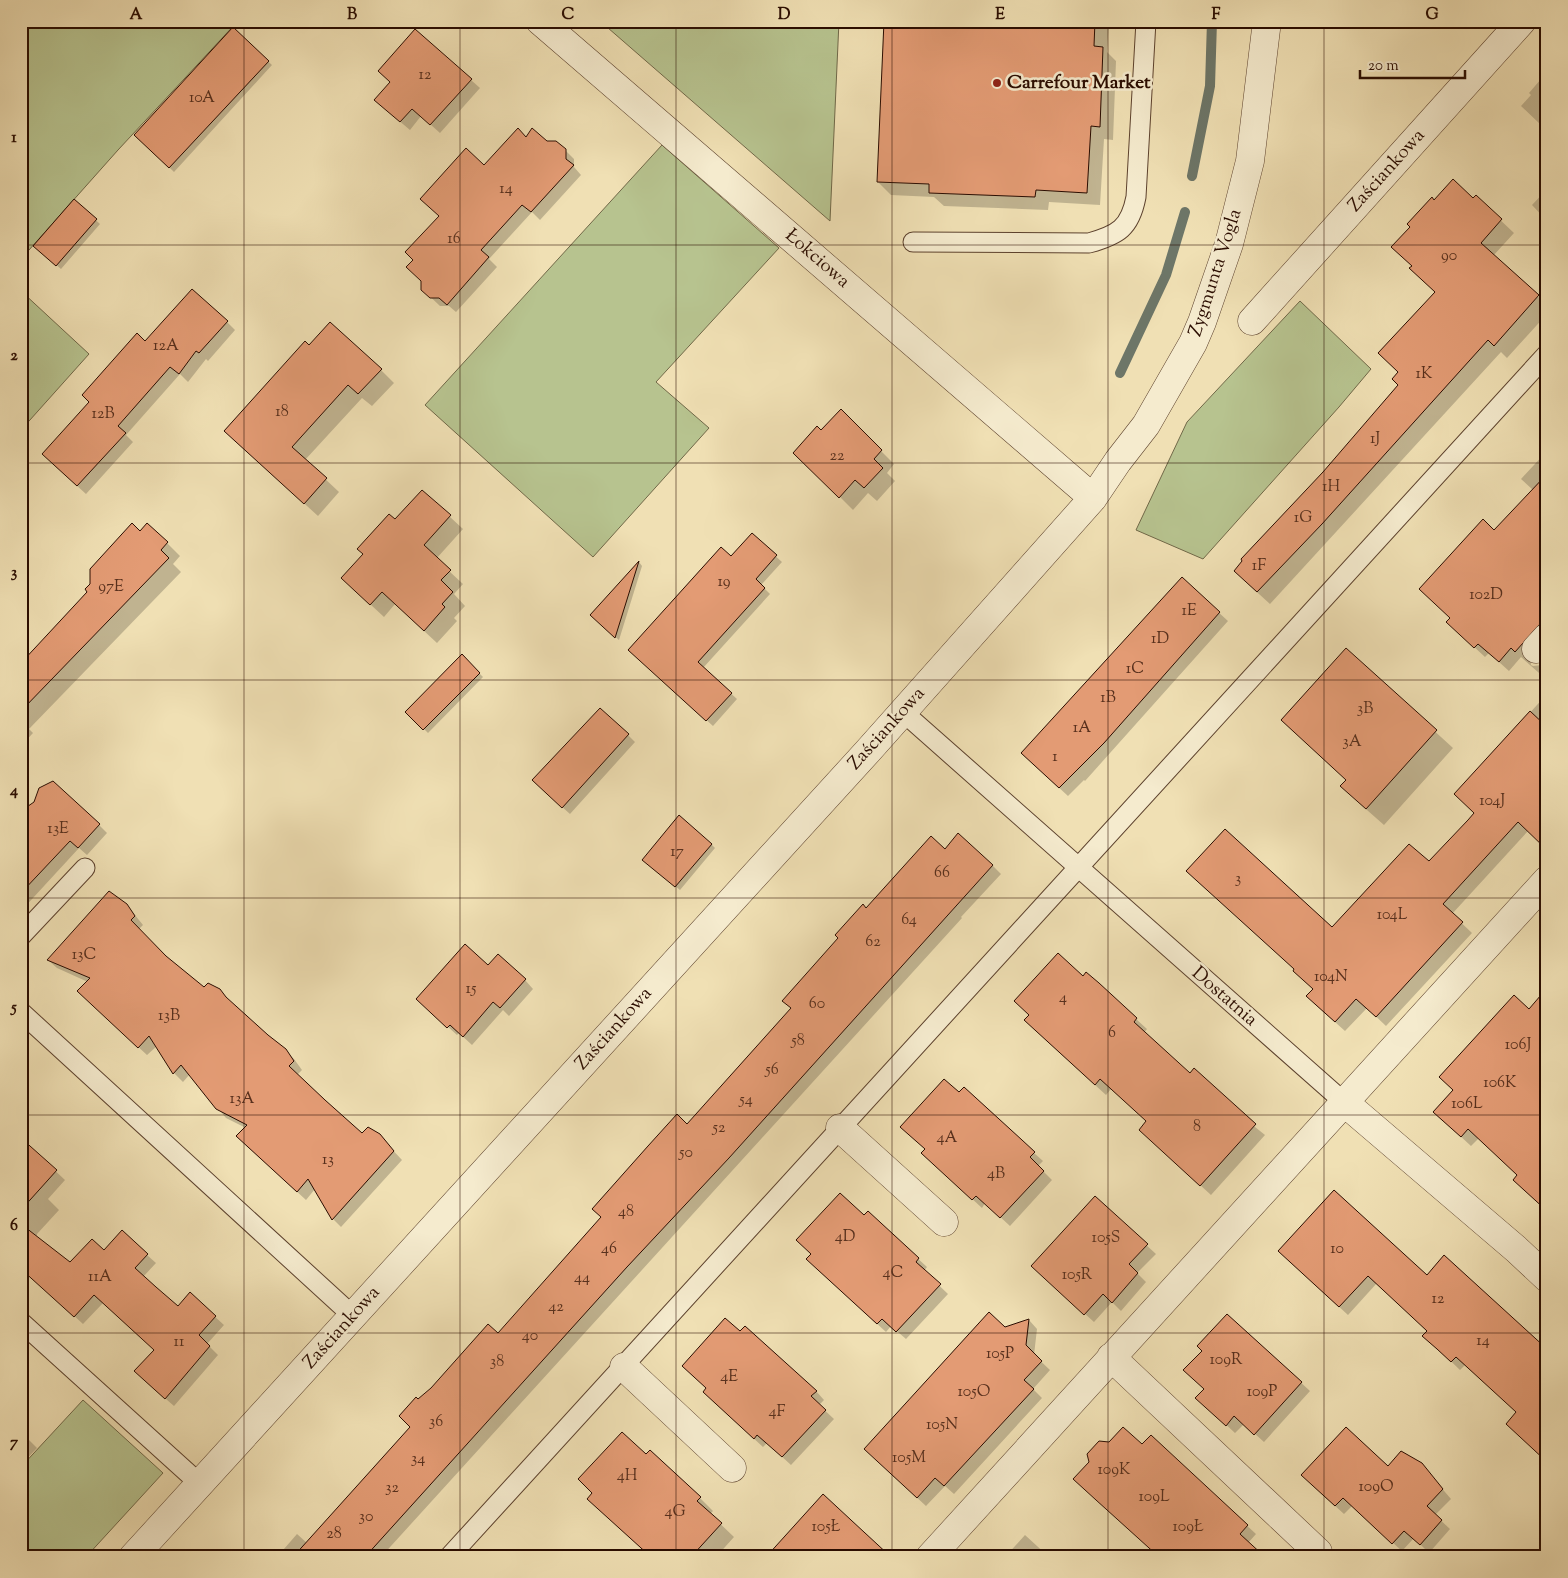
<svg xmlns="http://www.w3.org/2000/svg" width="1568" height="1578" viewBox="0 0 1568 1578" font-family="'Sorts Mill Goudy',serif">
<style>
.green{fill:#b7c38f;stroke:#706848}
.shadow{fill:#0003}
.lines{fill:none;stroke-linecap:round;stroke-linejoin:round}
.stream{stroke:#6d7668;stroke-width:10}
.building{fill:#e39b74;stroke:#2a0c00}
.lane-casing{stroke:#5c412d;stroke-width:21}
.street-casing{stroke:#5c412d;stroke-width:29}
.lane{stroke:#f5ebce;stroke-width:19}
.street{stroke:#f5ebce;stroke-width:28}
.grid{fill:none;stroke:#2a0c00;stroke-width:1;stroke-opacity:0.55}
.poi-dot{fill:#8f2418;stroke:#f5ebce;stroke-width:2}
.labels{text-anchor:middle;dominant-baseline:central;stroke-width:5;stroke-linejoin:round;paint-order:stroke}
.number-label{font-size:16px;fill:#58301d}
.poi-label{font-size:19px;font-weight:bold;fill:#2a0c00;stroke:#f5ebce;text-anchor:start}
.street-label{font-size:19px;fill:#2a0c00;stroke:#f5ebce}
.neatline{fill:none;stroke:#2a0c00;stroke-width:2}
.grid-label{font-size:16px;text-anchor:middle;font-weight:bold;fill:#2a0c00}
</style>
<rect width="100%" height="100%" fill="#f0e0b4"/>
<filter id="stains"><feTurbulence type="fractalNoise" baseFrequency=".004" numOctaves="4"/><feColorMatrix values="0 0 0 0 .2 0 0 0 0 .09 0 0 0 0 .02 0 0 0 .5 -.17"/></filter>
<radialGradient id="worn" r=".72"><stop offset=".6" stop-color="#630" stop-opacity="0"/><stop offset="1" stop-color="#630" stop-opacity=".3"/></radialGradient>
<!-- green -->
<path class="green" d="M21 21H238L118 150 21 259Z
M600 21H839L830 221Z
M662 145 779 248 656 382 709 428 593 557 425 405Z
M21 291 89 354 21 430Z
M1300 301 1371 369 1339 407 1203 559 1136 530 1187 422Z
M83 1400 163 1473 86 1557H21V1467Z"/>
<!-- shadow -->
<path class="shadow" d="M331 21H342L337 27Z
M885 21H1109L1107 52 1116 61 1113 140 1104 139 1100 205 1049 202 1048 210 944 206 934 197 891 195 878 182Z
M233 29 272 65 174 172 136 135Z
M1547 72V135L1539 127 1541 125 1521 106 1531 95 1529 93Z
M471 80 480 88 440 133 421 116 410 130 385 109Z
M526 138 547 143 565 150 574 159V167L581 175 540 220 532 212 489 259 497 267 456 312 449 306H440L422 289 484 167Z
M1547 189V221L1532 205Z
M1476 197 1514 233 1493 256 1547 305V314L1507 358 1501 352 1270 604 1248 584 1324 473 1400 385V373L1437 293 1413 266Z
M75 201 100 224 61 269 39 250Z
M227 322 235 330 208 361 206 359 188 382 180 374 126 435 133 442 86 494 52 463 90 402 145 343Z
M309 347 381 370 394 383 372 406 362 398 305 460 339 492 318 516 239 444Z
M841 411 894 464 887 473 895 481 877 501 868 493 853 510 795 452 822 432Z
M1547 451V635L1530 655 1531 665 1533 666 1542 665 1547 660V680L1521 657 1509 671 1489 653 1485 657 1458 632 1451 618 1494 531 1533 490 1521 479Z
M422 491 463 529 436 559 463 584 454 594 465 606 454 618 457 621 437 643 395 604 384 617 356 591 396 521Z
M752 535 782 562 761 585 770 594 703 668 737 699 713 726 635 655Z
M167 543 180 556 173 564 181 572 29 729 33 733 21 746V662H24L89 592Z
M639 562 642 566 619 640 591 615Z
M1182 579 1228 621 1085 781 1084 780 1068 796 1031 762Z
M1346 650 1453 748 1384 825 1359 803 1347 780 1282 720Z
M462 656 483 677 428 733 407 712Z
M1547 694V849L1528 831 1452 914 1472 933 1386 1026 1367 1008 1345 1031 1317 1006 1314 989 1332 929 1429 863 1475 813 1456 794Z
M628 735 635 742 570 814 541 788Z
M21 813 99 825 107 833 87 855 79 848 21 911Z
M711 844 715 848 680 890 648 864Z
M992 865 1001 874 961 917 962 918 381 1557H277L297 1534 307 1543 412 1427 418 1401 498 1335 792 1009 784 1001 866 910Z
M126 904 143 925 138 930 165 957 204 989 219 990 233 1005 294 1059 302 1070 297 1075 362 1134 388 1145 402 1160 341 1227 333 1219 315 1189 306 1200 246 1145V1128L226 1118 190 1074 183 1082 174 1073 157 1046 147 1055 87 1000 88 982 57 968 48 960Z
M489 967 525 980 533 989 509 1016 503 1010 472 1045 459 1033 457 1035 426 1007Z
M1086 974 1136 1019 1147 1029 1144 1033 1190 1075 1265 1135 1211 1195 1151 1140 1148 1122 1111 1089 1106 1095 1036 1031Z
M1445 1122H1547L1519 1176 1479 1138 1471 1146Z
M32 1149 65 1180 48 1199 59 1210 37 1234V1237L70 1264 104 1251 147 1255 156 1263 143 1277 178 1308 190 1294 224 1325 207 1344 218 1355 174 1406 144 1380 155 1350 103 1303 83 1324 21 1267V1162Z
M926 1149 1034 1153 1043 1161 1038 1166 1052 1180 1010 1226 985 1203 982 1208 932 1162Z
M1095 1198 1156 1254 1137 1273 1146 1282 1121 1311 1112 1302 1094 1322 1042 1275Z
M868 1213 927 1267 924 1271 948 1294 906 1339 891 1326 886 1332 816 1268Z
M1288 1260 1427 1277 1518 1412 1465 1365 1460 1370 1433 1344 1429 1331 1377 1283 1348 1315Z
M1227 1315 1310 1391 1264 1442 1244 1424 1235 1433 1206 1406 1207 1394 1203 1351Z
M1029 1320 1037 1329 1034 1355 1050 1370 1033 1389 1042 1398 954 1494 945 1486 926 1506 874 1458 1005 1329Z
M816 1391 824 1400 819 1405 834 1419 791 1465 767 1443 763 1447 713 1401Z
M21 1432 37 1448 21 1465Z
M1151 1437 1256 1534 1248 1543Z
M646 1456 700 1498 713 1511 710 1514 734 1537 716 1557H651L594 1493Z
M1421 1464 1451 1499 1435 1515 1450 1529 1429 1553 1414 1538 1402 1551 1352 1506 1344 1514 1311 1484 1388 1468Z
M1025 1535 1049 1557H1005Z"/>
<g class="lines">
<!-- stream -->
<path class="stream" d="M1192 176 1210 86 1212 21
M1120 373 1166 275 1185 212"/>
</g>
<!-- building -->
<path class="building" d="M884 21H1095L1094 46 1103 47 1100 127 1091 126 1087 193 1036 190 1035 197 929 193V184L877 182Z
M233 27 269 61 169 168 134 135Z
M415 29 472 79 430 125 412 109 400 122 374 100 390 82 378 71Z
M518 128 526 137 532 128 547 141H556L566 149V159L574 165 531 212 522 205 502 227 481 250 489 257 447 305 439 298H430L421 290V281L406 267 413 260 405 252 439 216 420 199 466 148 484 165Z
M1453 179 1473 198 1476 195 1502 219 1481 243 1539 295 1494 346 1488 340 1322 524 1257 592 1234 571 1242 561 1241 559 1323 472 1398 385 1392 379 1398 372 1378 353 1435 292 1409 268 1412 266 1391 247 1410 227 1407 224 1432 197 1434 200Z
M74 199 97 219 56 266 33 246Z
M192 289 228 321 199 353 196 351 179 374 170 367 118 426 126 433 77 486 42 454 89 402 82 395 137 333 145 341Z
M330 322 382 369 358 394 348 385 292 447 327 478 304 504 224 431 305 341 309 345Z
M841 409 882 450 874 459 883 468 864 488 855 480 839 498 793 453 817 426 821 430Z
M1547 474V616L1515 652 1511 648 1499 662 1478 644 1474 648 1446 622 1450 618 1419 589 1483 519 1494 530Z
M422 490 451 515 424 545 451 570 441 580 453 592 442 604 445 607 424 631 382 592 370 605 341 578 363 554 357 549 389 514 395 519Z
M132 523 140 531 147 523 168 542 161 550 169 558 21 711V663L87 592 85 589 90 584V569Z
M752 533 777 555 756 579 765 588 698 662 732 693 706 721 628 650 721 547 731 556Z
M639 561 615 638 590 615Z
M1182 577 1220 612 1104 743 1059 788 1021 753Z
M1346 648 1437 730 1366 809 1340 786 1346 780 1281 720Z
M462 654 480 673 423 730 405 712Z
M600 708 629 734 562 808 532 780Z
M1530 711 1547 727V850L1518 822 1443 904 1463 922 1376 1017 1356 999 1335 1022 1306 996 1313 989 1293 971 1294 969 1186 871 1225 829 1332 927 1409 844 1429 861 1468 820 1474 813 1454 794Z
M53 781 100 824 78 848 70 841 21 893V811L34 802 39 788Z
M679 815 712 844 675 887 642 860Z
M958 833 993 865 729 1158 627 1267 365 1557H293L410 1427 399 1416 416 1397 418 1399 431 1388 488 1324 498 1333 601 1217 592 1209 648 1146 677 1114 687 1124 791 1008 782 1001 838 938 835 935 863 904 866 908 931 836 945 849Z
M109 891 127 904 135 916 131 920 166 956 204 987 208 983 220 989 226 997 268 1035 286 1049 294 1061 289 1066 325 1100 362 1133 368 1127 380 1134 394 1151 332 1220 308 1179 297 1192 236 1136 247 1125 216 1109 181 1065 173 1074 149 1036 138 1048 77 991 90 978 47 960Z
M465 944 488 965 498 954 526 979 500 1008 493 1002 463 1037 450 1025 447 1028 416 999Z
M1058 953 1083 976 1086 972 1099 983 1137 1018 1134 1022 1190 1073 1194 1068 1256 1124 1200 1186 1139 1130 1146 1121 1100 1079 1095 1085 1024 1020 1029 1015 1014 1001Z
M1547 988V1211L1513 1180 1517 1175 1468 1129 1461 1137 1433 1112 1453 1090 1439 1077 1514 995 1529 1009Z
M944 1079 959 1092 964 1087 1022 1140 1035 1152 1030 1157 1044 1171 1000 1218 976 1196 972 1200 921 1153 925 1149 900 1127Z
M21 1138 57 1170 21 1210Z
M1334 1190 1427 1275 1444 1255 1547 1349V1462L1506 1424 1516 1412 1456 1357 1451 1362 1437 1349 1422 1336 1427 1331 1368 1276 1339 1307 1278 1251Z
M840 1193 864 1215 868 1211 881 1223 919 1258 916 1262 941 1284 896 1332 882 1319 877 1324 806 1259 811 1254 796 1240Z
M1095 1196 1148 1244 1129 1264 1138 1273 1112 1303 1103 1294 1084 1315 1031 1266Z
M21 1224 70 1262 92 1239 104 1250 122 1230 148 1254 135 1268 156 1287 178 1306 190 1292 216 1316 199 1335 210 1346 165 1399 134 1371 154 1350 94 1295 74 1317 21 1269Z
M989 1312 1005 1327 1029 1319 1026 1345 1042 1361 1024 1380 1034 1389 944 1486 935 1478 917 1498 864 1449Z
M1227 1314 1302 1382 1254 1435 1234 1416 1226 1426 1195 1398 1204 1389 1183 1370 1202 1351 1197 1346Z
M725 1318 740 1331 745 1326 817 1391 811 1396 826 1410 782 1457 757 1435 754 1439 703 1392 706 1388 682 1366Z
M1123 1427 1142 1444 1151 1435 1248 1525 1240 1534 1265 1557H1159L1096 1500 1073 1479 1089 1462 1087 1454 1099 1441 1109 1442Z
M1346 1427 1388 1466 1401 1451 1422 1463 1443 1489 1427 1506 1442 1520 1420 1545 1404 1531 1392 1544 1343 1498 1335 1506 1301 1475Z
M622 1432 646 1454 650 1450 701 1497 697 1501 722 1523 691 1557H651L587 1499 592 1493 578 1479Z
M823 1494 851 1520 891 1557H766Z"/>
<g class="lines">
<!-- lane casing -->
<g class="lane-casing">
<path id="lane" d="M913 242 1089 243C1118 235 1130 228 1136 197L1146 21
M903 712 1345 1103
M21 936 85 868
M21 1012 353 1316
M21 1322 200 1484
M449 1557 1547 354"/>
</g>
<!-- street casing -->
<g class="street-casing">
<path id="street" d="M540 21 1093 498
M1252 321 1522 21
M1536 649 1547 637
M1345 1103 1516 1249 1547 1278
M840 1128 944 1222
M1111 1357 1318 1552
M624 1367 732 1468
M133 1557 868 751 1093 498 1118 461 1146 425 1193 343 1202 322 1229 244 1250 161 1267 21
M930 1557 1547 880"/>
</g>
<!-- lane -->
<use href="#lane" class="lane"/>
<!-- street -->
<use href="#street" class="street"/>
</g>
<!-- grid -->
<path class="grid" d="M244 21V1557M460 21V1557M676 21V1557M892 21V1557M1108 21V1557M1324 21V1557M21 245H1547M21 463H1547M21 680H1547M21 898H1547M21 1115H1547M21 1333H1547"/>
<!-- markers -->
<circle class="poi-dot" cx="997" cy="83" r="5"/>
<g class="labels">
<!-- number labels -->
<g class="number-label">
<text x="425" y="75">12</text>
<text x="202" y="98">10A</text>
<text x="506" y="189">14</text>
<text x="454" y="239">16</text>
<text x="1449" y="256">90</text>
<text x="166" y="346">12A</text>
<text x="1424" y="374">1K</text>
<text x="282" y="412">18</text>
<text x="103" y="414">12B</text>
<text x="1375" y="439">1J</text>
<text x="837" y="456">22</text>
<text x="1331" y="487">1H</text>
<text x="1303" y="518">1G</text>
<text x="1259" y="566">1F</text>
<text x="724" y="582">19</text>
<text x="111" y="587">97E</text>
<text x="1486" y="595">102D</text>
<text x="1189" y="611">1E</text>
<text x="1160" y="639">1D</text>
<text x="1135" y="669">1C</text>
<text x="1108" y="698">1B</text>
<text x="1365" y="709">3B</text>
<text x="1082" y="728">1A</text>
<text x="1352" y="742">3A</text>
<text x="1055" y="757">1</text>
<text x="1492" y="801">104J</text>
<text x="58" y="829">13E</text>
<text x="677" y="852">17</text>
<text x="942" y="873">66</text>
<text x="1238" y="879">3</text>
<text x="1392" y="915">104L</text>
<text x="909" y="920">64</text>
<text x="873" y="942">62</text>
<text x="84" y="955">13C</text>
<text x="1331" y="977">104N</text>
<text x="471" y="989">15</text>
<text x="1063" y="998">4</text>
<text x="817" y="1004">60</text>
<text x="169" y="1016">13B</text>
<text x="1112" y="1033">6</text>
<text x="798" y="1041">58</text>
<text x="1518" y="1045">106J</text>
<text x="772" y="1070">56</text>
<text x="1500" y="1083">106K</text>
<text x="242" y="1099">13A</text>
<text x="746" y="1100">54</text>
<text x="1467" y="1104">106L</text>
<text x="1197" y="1127">8</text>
<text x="719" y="1128">52</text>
<text x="947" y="1138">4A</text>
<text x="686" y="1153">50</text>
<text x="328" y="1160">13</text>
<text x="996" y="1174">4B</text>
<text x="626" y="1212">48</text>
<text x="845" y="1237">4D</text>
<text x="1106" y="1238">105S</text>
<text x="609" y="1249">46</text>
<text x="1337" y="1249">10</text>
<text x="893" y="1273">4C</text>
<text x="1077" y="1275">105R</text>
<text x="100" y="1277">11A</text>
<text x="582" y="1278">44</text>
<text x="1438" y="1299">12</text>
<text x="556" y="1307">42</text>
<text x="530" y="1336">40</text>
<text x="1483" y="1341">14</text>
<text x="179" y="1342">11</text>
<text x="1000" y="1354">105P</text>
<text x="1226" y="1360">109R</text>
<text x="497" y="1362">38</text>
<text x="729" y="1377">4E</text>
<text x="974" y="1392">105O</text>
<text x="1262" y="1392">109P</text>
<text x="777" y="1412">4F</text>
<text x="436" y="1422">36</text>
<text x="942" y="1425">105N</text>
<text x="909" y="1458">105M</text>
<text x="418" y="1459">34</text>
<text x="1114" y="1470">109K</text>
<text x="627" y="1476">4H</text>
<text x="1376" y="1487">109O</text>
<text x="392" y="1488">32</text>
<text x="1154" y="1497">109L</text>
<text x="675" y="1512">4G</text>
<text x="366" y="1517">30</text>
<text x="826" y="1527">105Ł</text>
<text x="1188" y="1527">109Ł</text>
<text x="334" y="1534">28</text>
</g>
<!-- poi labels -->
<g class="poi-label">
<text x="1007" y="83">Carrefour Market</text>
</g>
<!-- street labels -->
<g class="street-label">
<text transform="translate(1387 171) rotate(-48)">Zaściankowa</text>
<text transform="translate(817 259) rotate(41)">Łokciowa</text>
<text transform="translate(1216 273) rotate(-72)">Zygmunta Vogla</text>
<text transform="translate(887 729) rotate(-48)">Zaściankowa</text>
<text transform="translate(1224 997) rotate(41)">Dostatnia</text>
<text transform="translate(614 1029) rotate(-48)">Zaściankowa</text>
<text transform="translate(342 1328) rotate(-48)">Zaściankowa</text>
</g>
</g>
<!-- margin -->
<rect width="1568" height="1578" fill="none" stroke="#f0e0b4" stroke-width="55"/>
<!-- scale -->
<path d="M1360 70v8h105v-8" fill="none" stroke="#2a0c00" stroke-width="2.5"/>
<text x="1368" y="70" font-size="15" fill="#2a0c00" stroke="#f5ebce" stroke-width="4" paint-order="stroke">20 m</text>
<rect x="28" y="28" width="1512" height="1522" class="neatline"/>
<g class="grid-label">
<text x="136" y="19">A</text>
<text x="352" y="19">B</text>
<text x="568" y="19">C</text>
<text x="784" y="19">D</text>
<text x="1000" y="19">E</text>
<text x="1216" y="19">F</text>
<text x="1432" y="19">G</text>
<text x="14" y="142">1</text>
<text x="14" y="360">2</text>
<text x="14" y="577">3</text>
<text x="14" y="795">4</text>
<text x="14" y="1012">5</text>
<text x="14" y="1230">6</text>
<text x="14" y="1447">7</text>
</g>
<rect width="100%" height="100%" filter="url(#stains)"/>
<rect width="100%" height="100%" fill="url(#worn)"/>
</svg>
